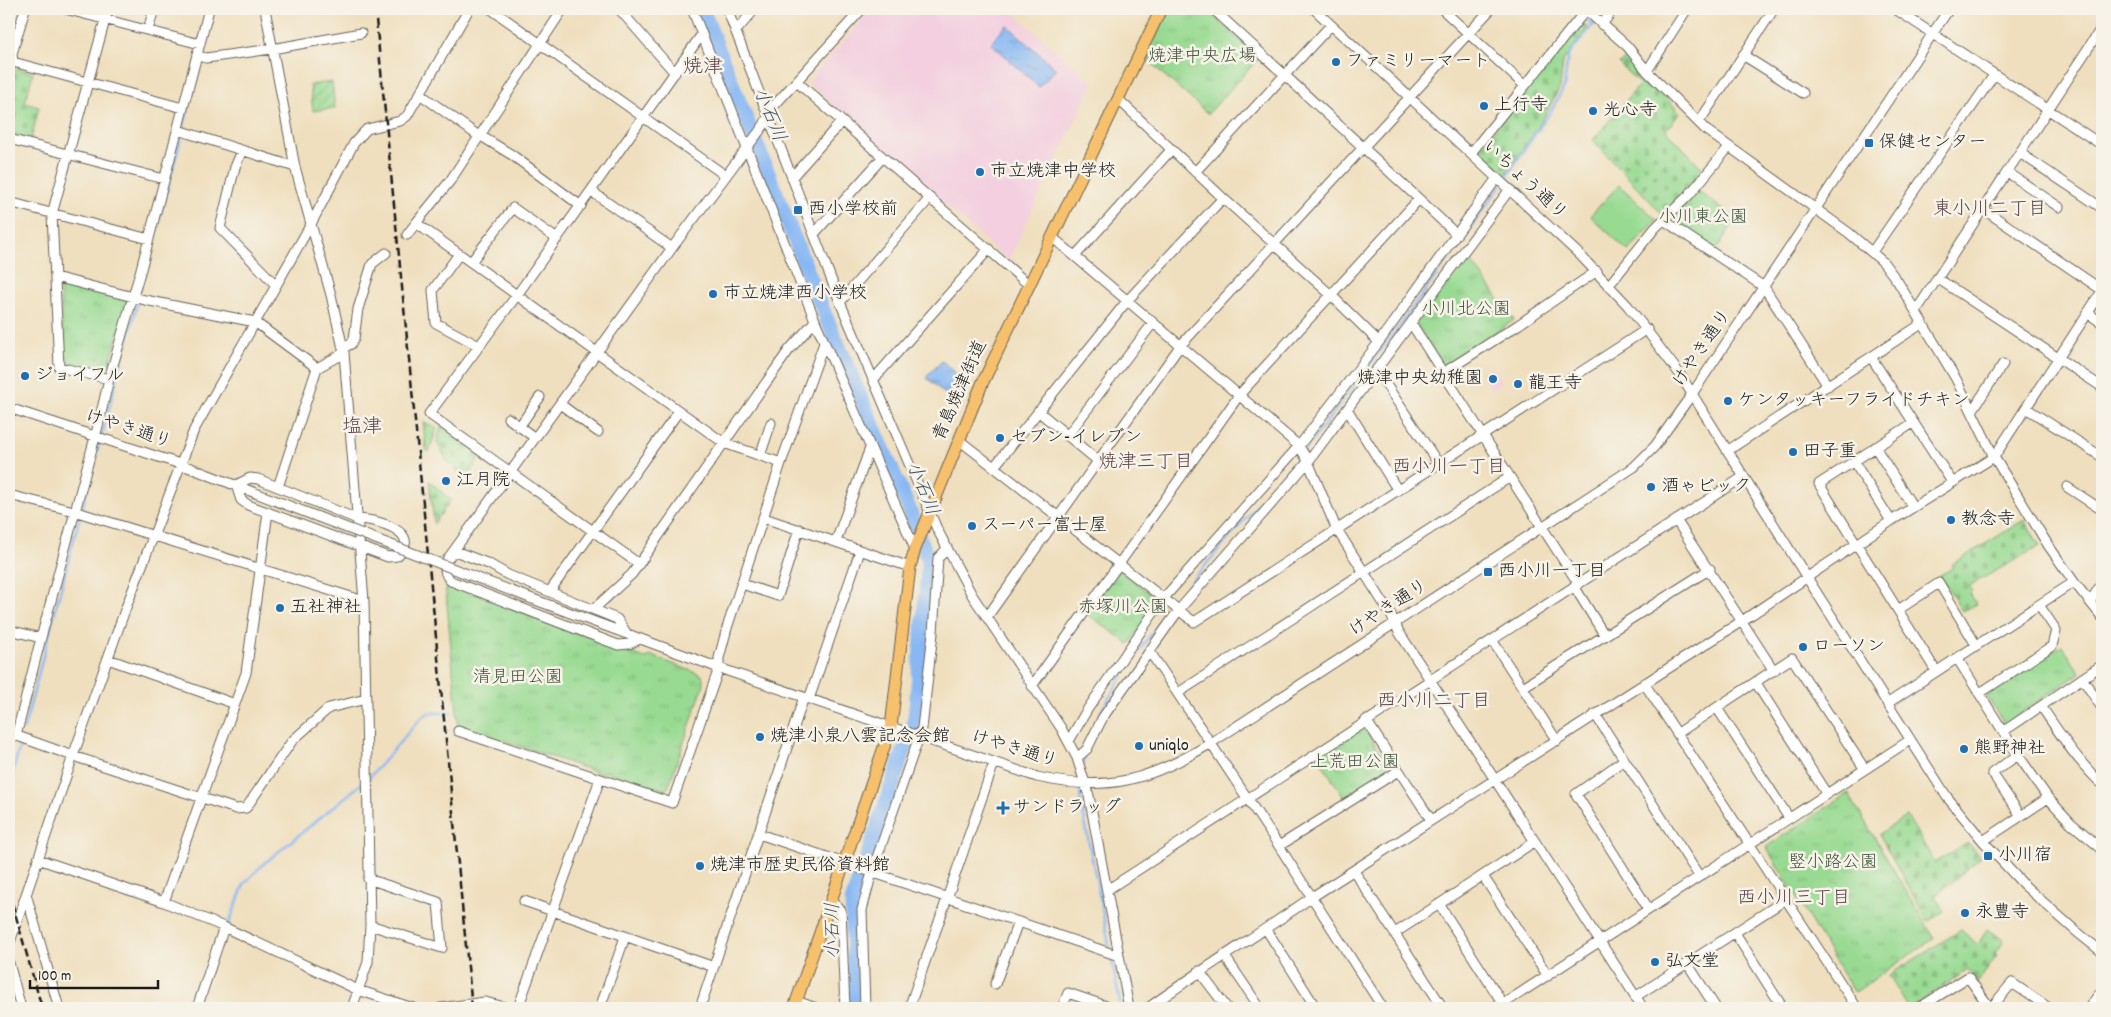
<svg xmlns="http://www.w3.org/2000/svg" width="2111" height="1017" viewBox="0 0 2111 1017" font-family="Dekko,'Klee One',sans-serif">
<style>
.built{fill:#f3cfdf}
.grass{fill:url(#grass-tufts);stroke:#5a7b57}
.cemetery{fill:url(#cemetery-stones);stroke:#5a7b57}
.garden{fill:url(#garden-furrows);stroke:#5a7b57}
.pitch{fill:#98da92;stroke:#5a7b57}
.water{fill:url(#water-ripples);stroke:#526a88}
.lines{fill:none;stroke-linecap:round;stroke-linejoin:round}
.stream{stroke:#88b8f4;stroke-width:2.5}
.river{stroke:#88b8f4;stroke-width:15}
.minor-casing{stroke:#666055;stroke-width:11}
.major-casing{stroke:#666055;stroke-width:13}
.minor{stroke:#fff;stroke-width:9}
.major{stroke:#f7c06c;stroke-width:11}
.rail{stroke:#1c1c1c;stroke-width:2.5;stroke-dasharray:8 4;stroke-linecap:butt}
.minor-bridge-casing{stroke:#666055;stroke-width:11;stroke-linecap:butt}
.minor-bridge{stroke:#fff;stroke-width:9}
.poi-dot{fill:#1f6fb2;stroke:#f7f3e8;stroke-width:2}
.labels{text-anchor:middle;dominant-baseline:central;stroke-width:5;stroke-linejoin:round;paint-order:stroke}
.park-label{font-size:18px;fill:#41553f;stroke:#f7f3e8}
.poi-label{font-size:18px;fill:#1c1c1c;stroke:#f7f3e8;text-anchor:start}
.street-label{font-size:18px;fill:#1c1c1c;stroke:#f7f3e8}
.water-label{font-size:19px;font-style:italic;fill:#425368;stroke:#f7f3e8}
.neighbourhood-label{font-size:19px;fill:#5e454d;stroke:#f7f3e8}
.quarter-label{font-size:20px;fill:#5e454d;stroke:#f7f3e8}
</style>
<defs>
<pattern id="grass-tufts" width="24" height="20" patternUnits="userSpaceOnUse" patternTransform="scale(1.25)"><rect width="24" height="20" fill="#98da92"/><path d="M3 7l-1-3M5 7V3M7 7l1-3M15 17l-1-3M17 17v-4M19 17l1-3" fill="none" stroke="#82ba7d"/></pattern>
<pattern id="cemetery-stones" width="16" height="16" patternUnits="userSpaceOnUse" patternTransform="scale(1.25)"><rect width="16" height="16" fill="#98da92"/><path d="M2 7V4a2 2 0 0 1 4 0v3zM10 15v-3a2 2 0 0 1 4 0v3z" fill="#82ba7d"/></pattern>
<pattern id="garden-furrows" width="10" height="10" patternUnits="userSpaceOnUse" patternTransform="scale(1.25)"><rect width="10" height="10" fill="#98da92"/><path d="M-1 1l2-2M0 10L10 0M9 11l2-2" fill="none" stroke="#82ba7d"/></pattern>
<pattern id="water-ripples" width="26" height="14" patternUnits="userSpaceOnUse" patternTransform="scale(1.25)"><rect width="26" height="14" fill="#88b8f4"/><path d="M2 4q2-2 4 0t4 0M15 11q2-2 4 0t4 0" fill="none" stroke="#6e95c5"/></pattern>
</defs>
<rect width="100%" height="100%" fill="#f7f3e8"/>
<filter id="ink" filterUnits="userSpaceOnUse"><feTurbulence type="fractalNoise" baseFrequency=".02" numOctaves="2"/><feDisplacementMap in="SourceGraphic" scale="10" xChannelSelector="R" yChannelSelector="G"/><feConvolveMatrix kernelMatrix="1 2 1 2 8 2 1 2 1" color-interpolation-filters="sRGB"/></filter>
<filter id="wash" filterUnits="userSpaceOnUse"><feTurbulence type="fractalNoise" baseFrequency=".0096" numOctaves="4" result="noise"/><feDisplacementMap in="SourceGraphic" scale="20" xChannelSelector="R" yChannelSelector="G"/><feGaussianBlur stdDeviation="1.12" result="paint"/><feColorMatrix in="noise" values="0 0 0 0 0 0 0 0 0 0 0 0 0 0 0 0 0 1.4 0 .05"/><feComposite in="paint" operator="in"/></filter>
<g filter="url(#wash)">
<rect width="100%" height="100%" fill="#efdfbe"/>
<!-- built -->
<path class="built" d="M871 9H1009L1093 83 1008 261 808 82Z
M1492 366 1502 381 1491 389 1483 377 1485 375 1483 372Z"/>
<!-- grass -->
<path class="grass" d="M1169 9H1206L1259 58 1208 114 1146 59Z
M1698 191 1736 219 1716 250 1672 219Z
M1466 254 1514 320 1447 365 1442 363 1417 325 1416 321Z
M64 282 124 298 127 303 107 372 104 375 67 365 64 361 60 285Z
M1121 571 1157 599V603L1129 644 1087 614 1117 572Z
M445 582 645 658 652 656 702 675 704 684 668 788 663 790 604 771 602 774 458 725Z
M2062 645 2080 673 2005 724 1986 696Z
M1364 727 1391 769 1345 799 1318 757Z
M1848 793 1934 938 1854 993 1766 847Z"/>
<!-- cemetery -->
<path class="cemetery" d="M1582 22 1588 28 1563 61 1560 87 1539 126 1505 175 1480 152V148Z
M1628 56 1680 113 1666 130 1704 170 1663 215 1593 140 1640 84 1619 64Z
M9 66 33 73 25 103 39 107 31 139 9 133Z
M423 422 437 428 429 452 426 451Z
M441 426 482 455 465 479 447 461 437 442Z
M429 481 451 500 434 524Z
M2024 520 2040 546 1969 586 1972 591 1970 593 1976 604 1962 611 1940 575 1953 568 1951 565Z
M1907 816 1935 863 1968 843 1981 857 1935 896 1944 911 1928 922 1879 834Z
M1987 929 2004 941 1995 955 1997 956 1978 982 1968 970 1909 1008 1889 975 1961 930 1978 945Z"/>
<!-- garden -->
<path class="garden" d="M332 82 335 108 313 111 310 85Z"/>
<!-- pitch -->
<path class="pitch" d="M1619 185 1657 220 1628 251 1590 216Z"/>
<!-- water -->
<path class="water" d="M1007 25 1056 69 1039 87 991 43Z
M942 361 964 381 954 402 926 377Z"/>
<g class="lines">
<!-- stream -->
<path class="stream" d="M1573 9 1593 26
M1599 17 1604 9
M183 129 214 9
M1504 180 1549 114 1564 87 1568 56 1596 21
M139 295 182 134
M819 323 826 317
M102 435 138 301
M1305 450 1401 324 1501 185
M82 510 100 441
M612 599 636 576
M1100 714 1126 669 1178 597 1301 454
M24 729 80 516
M1083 766 1085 754
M369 778 420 719 428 713H452
M1081 786 1080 797 1110 950
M9 787 20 745
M228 926 244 884 261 866 365 781
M1111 956 1121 1008"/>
<!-- river -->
<path class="river" d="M702 9 826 317 910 511 929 562 915 719 852 901 856 1008"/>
</g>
</g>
<g filter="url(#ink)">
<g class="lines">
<!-- minor casing -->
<g class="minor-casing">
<path id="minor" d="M25 9 12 54 13 62 183 108
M65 9 200 44
M108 9 52 214 59 367 109 379
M265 9 295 167 331 295 344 353 364 601 370 925 368 962 352 1008
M491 9 726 176
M563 9 450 181 416 223 724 443 781 463
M619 9 675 73
M692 9 816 323 915 549
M727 9 840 302 937 529 972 595 1061 728 1077 758 1089 796 1129 1008
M1314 9 1580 255 1628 306 1679 373 1806 576 1947 797 1983 841 2024 885 2077 932 2102 952
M1442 9 1525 86
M1585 9 1627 46 1647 71 1706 130 1849 233 1883 262 1898 282 1956 379 1994 457 2048 545 2074 582 2102 617
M1895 9 2102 145
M1602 25 1613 9
M148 30 154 9
M736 31 755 9
M1743 55 1803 93
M197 56 206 58 272 49 361 33
M1647 71 1687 9
M797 82 1029 285
M420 94 480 137
M1118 99 1223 198 1331 295 1379 342
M1699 122 1774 9
M178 130 295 167
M481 136 512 155 581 206
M9 139 164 179
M242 151 235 167 220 228 276 285
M1471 153 1586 10
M2020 153 2102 208
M1195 172 1331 25
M2007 172 2059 207
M792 177 842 121
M591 191 672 248
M1419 199 1456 234
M9 202 149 239
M1983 209 2102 290
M1665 221 1764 287 1828 386
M814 234 883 157
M407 235 416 223
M1052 237 1299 446 1307 459 1336 528 1391 615 1399 632 1643 1008
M1872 252 1994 75
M459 254 433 290 436 323 479 346
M1075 256 1171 150
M471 262 513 208 557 239
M55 277 145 300 255 322 317 368 278 487
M1937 278 2102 387
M1610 284 1655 228 1689 195 1729 147
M840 302 930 198
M1916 311 2102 27
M2088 313 2102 323
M1411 323 1578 583
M343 348 351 344 354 339 358 309 372 264 386 253
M1871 357 1952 482
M317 368 344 353
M1377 371 1438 463
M1443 373 1518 325 1597 271
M873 380 989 249
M560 404 598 432
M9 408 180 464 318 517
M2026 408 2102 457
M1347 409 1397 489
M1038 411 1098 461
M1972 411 2003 364
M508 418 535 438
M1913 423 1819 484 1936 671
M519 427 540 397
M1067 436 1153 323
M959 440 1194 622 1647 329
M1875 447 1913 507
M1727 451 1923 323
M760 456 771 423
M1854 462 1891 521
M994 467 1127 301 1223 198
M250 478 258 479 357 519C375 519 425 532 397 556L388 557 248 505 241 500 236 485Z
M2067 487 2102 510
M9 495 74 511 364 601
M764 518 910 567
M1676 520 1774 671
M836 541 870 448
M455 551 489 564 508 575 617 619 627 634
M639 564 429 414 517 295 702 34
M742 584 778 596 799 529
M1574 586 1605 636
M550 591 679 411
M530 598 719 668 1037 777C1107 793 1151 780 1211 743L1634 467 1655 446 1692 394 1949 9
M2090 602 2102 583
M594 609 632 574 789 350 815 321
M1898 610 1939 583 1976 645
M987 617 1180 346 1491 9
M9 630 41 638
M640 639 629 644 618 645 451 581C444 574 444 569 447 560L672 248 764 125 772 108 862 9
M1492 640 1557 741
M1150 652 1279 846 1383 1008
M1957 658 2018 755 2048 798 2071 823 2102 849
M108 659 235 704
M2082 678 2102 708
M1644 683 1857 1008
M1756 683 1826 793
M1032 686 1240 394 1419 199 1213 9
M1523 687 1710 569
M1178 693 1510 477
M1980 693 2052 646 2056 630 2039 605
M809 699 860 551
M1888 703 2074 582
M2041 706C2060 734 2078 762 2102 784
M1717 708 1789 818
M1595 714 1699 876
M1366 720 1431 820
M458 731 672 803 719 668V658L727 628 781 463 824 343
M2004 731 2102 665
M9 733 73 756 236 809 246 808 292 741 329 708 366 699
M1678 733 1792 658 1864 768
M16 736 41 638 98 426 109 379 141 269 209 9
M1069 741 1087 710 1163 599 1299 446 1379 342 1497 178
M2018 755 1992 773 2021 816
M1077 758 1087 749 1103 717 1178 611 1308 462 1510 189
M1624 760 1576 794 1648 908
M759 834 1119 956
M1983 841 2048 798
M1279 846 1398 771
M38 859 164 902 224 927 358 990 413 1008
M1354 871 1443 1008
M1483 876 1548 976
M368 879 438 902 442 948 370 925
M1107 890 1743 477
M26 894 59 1008
M524 901 714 967
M831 901 841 910 845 1008
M164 902 246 673 268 512
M1439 904 1503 1004
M1266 929 1316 1008
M1395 933 1534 842
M1735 933 1783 1008
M9 945 73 756 125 610 194 430 311 224 354 143 367 129 400 121 407 116 469 9
M1224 955 1260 1008
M9 963 21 1008
M1687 963 1716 1008
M1199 971 1227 1008
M995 984 1018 922
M1635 997 1785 900
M796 1001 816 1008
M197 1008 224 927
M440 1008 485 1002 509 1008
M518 1008 600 779
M600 1008 625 937
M700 1008 804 697
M865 1008 862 910 872 872 922 728 933 633 938 558 947 549
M909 1008 994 763
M1062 1008 1068 993 1112 1008
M1148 1008C1202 969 1258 935 1312 897L1742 621 1891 521 1994 457 2102 291
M1497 1008 1910 740
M1919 1008 1968 977 1990 1008
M1991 1008 2012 983 2049 1008
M2089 1008 2102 990"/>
</g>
<!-- major casing -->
<g class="major-casing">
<path id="major" d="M794 1008 891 727 910 567 915 549 982 384 1161 9"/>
</g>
<!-- minor -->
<use href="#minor" class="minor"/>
<!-- major -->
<use href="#major" class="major"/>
<!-- rail -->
<path class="rail" d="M375 9 472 1008
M9 892 42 1008"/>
<!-- minor-bridge casing -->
<g class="minor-bridge-casing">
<path id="minor-bridge" d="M318 517 530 598"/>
</g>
<!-- minor-bridge -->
<use href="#minor-bridge" class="minor-bridge"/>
</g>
</g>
<!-- markers -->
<g class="poi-dot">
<circle cx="1336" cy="62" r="5"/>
<circle cx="1484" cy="106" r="5"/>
<circle cx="1593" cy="111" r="5"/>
<rect x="1864" y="138" width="10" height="10" rx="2.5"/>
<circle cx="980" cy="172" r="5"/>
<rect x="793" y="205" width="10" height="10" rx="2.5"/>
<circle cx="713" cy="294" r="5"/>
<circle cx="25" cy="376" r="5"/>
<circle cx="1493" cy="379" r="5"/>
<circle cx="1518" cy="384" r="5"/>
<circle cx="1728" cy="401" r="5"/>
<circle cx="1000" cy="438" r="5"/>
<circle cx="1793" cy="452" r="5"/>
<circle cx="446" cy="481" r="5"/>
<circle cx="1651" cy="487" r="5"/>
<circle cx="1951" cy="520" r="5"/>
<circle cx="972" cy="526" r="5"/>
<rect x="1483" y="567" width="10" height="10" rx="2.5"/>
<circle cx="280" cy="608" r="5"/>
<circle cx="1803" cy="647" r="5"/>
<circle cx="760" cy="737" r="5"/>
<circle cx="1139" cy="746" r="5"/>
<circle cx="1964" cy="749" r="5"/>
<path d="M1000.5 800.5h5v5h5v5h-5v5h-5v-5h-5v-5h5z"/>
<rect x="1983" y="851" width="10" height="10" rx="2.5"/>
<circle cx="700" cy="866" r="5"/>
<circle cx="1965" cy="913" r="5"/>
<circle cx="1655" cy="962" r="5"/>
</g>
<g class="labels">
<!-- park labels -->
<g class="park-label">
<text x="1202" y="57">焼津中央広場</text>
<text x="1703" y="218">小川東公園</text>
<text x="1466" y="310">小川北公園</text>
<text x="1123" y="608">赤塚川公園</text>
<text x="518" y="678">清見田公園</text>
<text x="1355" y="763">上荒田公園</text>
<text x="1833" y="863">竪小路公園</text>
</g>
<!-- poi labels -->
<g class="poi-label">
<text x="1346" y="62">ファミリーマート</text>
<text x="1494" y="106">上行寺</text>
<text x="1603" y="111">光心寺</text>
<text x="1879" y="143">保健センター</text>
<text x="990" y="172">市立焼津中学校</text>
<text x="808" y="210">西小学校前</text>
<text x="723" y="294">市立焼津西小学校</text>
<text x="35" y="376">ジョイフル</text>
<text x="1483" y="379" text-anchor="end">焼津中央幼稚園</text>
<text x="1528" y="384">龍王寺</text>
<text x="1738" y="401">ケンタッキーフライドチキン</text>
<text x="1010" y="438">セブン-イレブン</text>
<text x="1803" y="452">田子重</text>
<text x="456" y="481">江月院</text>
<text x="1661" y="487">酒ゃビック</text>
<text x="1961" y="520">教念寺</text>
<text x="982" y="526">スーパー富士屋</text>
<text x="1498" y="572">西小川一丁目</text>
<text x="290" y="608">五社神社</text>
<text x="1813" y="647">ローソン</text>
<text x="770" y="737">焼津小泉八雲記念会館</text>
<text x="1149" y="746">uniqlo</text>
<text x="1974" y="749">熊野神社</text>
<text x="1013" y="808">サンドラッグ</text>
<text x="1998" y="856">小川宿</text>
<text x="710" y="866">焼津市歴史民俗資料館</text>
<text x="1975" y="913">永豊寺</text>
<text x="1665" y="962">弘文堂</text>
</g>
<!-- street labels -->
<g class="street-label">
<text transform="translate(1524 181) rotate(43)">いちょう通り</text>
<text transform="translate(1703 349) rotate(-56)">けやき通り</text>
<text transform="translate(961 391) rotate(-66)">青島焼津街道</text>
<text transform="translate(128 430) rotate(18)">けやき通り</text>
<text transform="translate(1389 609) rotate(-33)">けやき通り</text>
<text transform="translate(1014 750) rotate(17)">けやき通り</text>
</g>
<!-- water labels -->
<g class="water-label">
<text transform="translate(768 115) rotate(68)">小石川</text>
<text transform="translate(921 489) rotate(68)">小石川</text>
<text transform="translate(834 931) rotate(-90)">小石川</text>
</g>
<!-- neighbourhood labels -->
<g class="neighbourhood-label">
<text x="1990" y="210">東小川二丁目</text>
<text x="1146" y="463">焼津三丁目</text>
<text x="1449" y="468">西小川一丁目</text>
<text x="1434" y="702">西小川二丁目</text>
<text x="1794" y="899">西小川三丁目</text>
</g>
<!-- quarter labels -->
<g class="quarter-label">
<text x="703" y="68">焼津</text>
<text x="362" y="428">塩津</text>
</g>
</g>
<!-- margin -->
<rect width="2111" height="1017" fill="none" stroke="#f7f3e8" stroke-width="30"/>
<!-- scale -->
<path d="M30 980v8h128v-8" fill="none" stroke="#1c1c1c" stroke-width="2.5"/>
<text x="38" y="980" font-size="15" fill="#1c1c1c" stroke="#f7f3e8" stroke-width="4" paint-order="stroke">100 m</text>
</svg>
